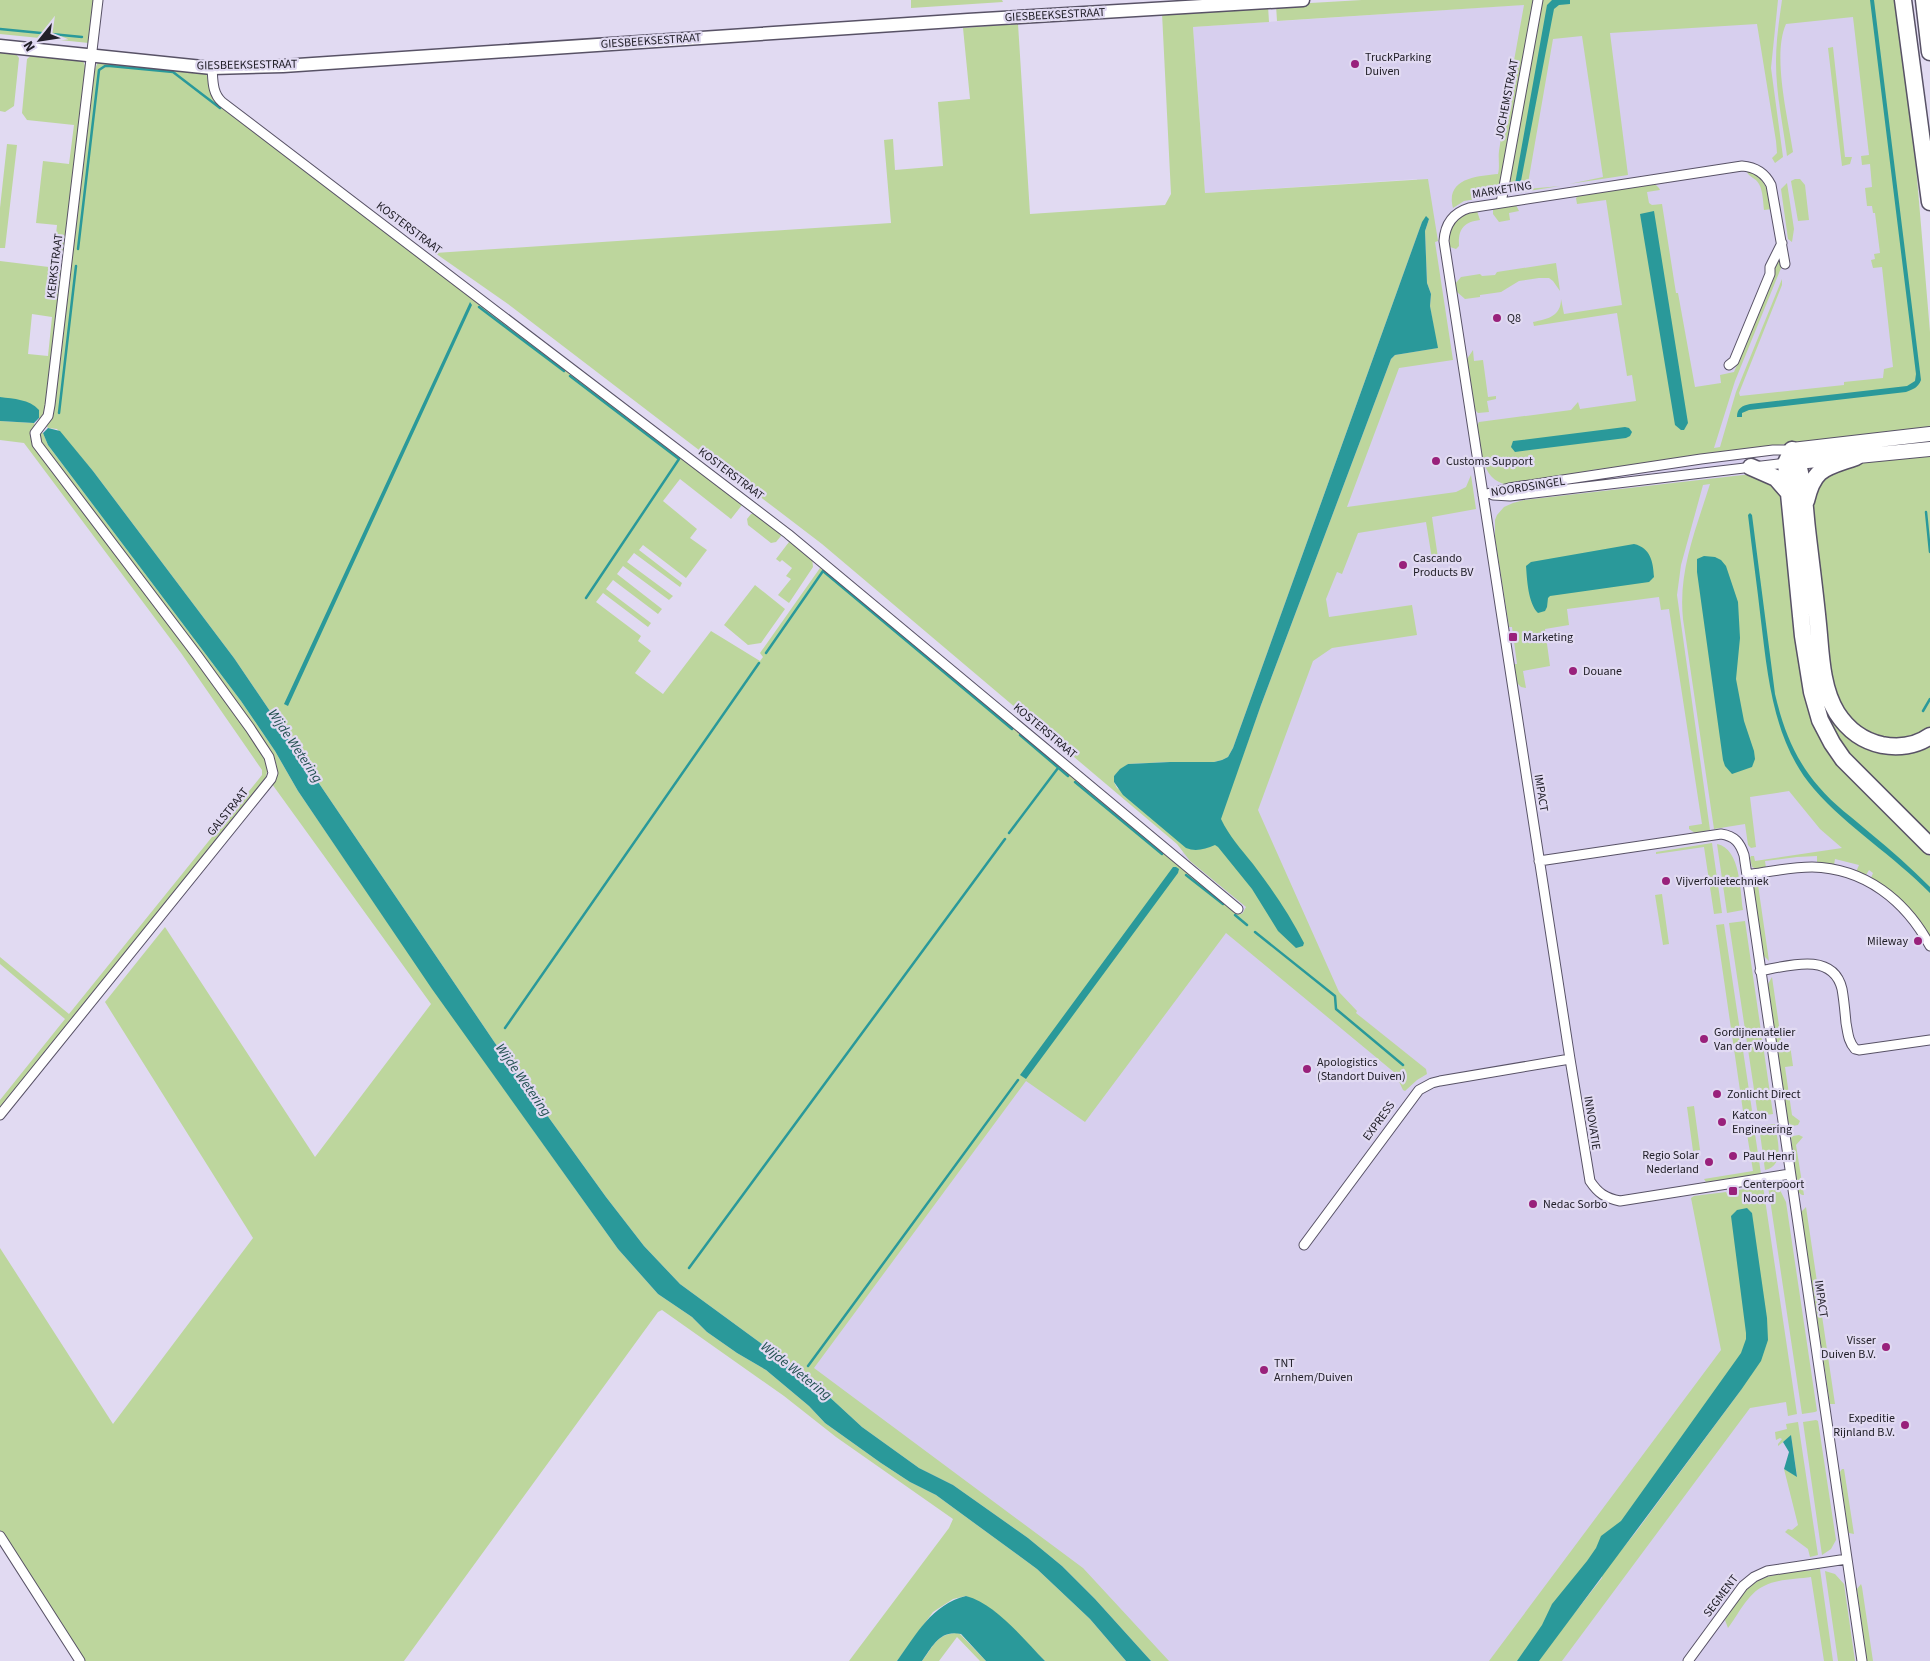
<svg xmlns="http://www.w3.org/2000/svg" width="1930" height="1661" viewBox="0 0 1930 1661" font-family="'Source Sans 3',sans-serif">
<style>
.built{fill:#d7cfee}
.green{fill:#bdd69d;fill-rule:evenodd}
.water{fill:#2a999a}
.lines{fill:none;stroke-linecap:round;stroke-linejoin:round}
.stream{stroke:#2a999a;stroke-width:2.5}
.street-casing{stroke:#585266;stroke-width:11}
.secondary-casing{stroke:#585266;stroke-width:15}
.primary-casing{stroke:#585266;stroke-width:16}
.highway-casing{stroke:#585266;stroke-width:19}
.street{stroke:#fff;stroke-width:9}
.secondary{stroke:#fff;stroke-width:12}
.primary{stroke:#fff;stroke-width:14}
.highway{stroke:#fff;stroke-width:16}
.poi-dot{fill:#99217b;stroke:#e1daf2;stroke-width:2}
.labels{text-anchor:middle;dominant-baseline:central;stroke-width:4.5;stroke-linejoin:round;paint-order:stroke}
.street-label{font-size:12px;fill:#222029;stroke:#e1daf2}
.poi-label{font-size:12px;fill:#222029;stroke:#e1daf2;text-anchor:start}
.water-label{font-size:14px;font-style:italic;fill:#225050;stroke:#e1daf2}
</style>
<rect width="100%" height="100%" fill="#e1daf2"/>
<!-- built -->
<path class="built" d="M1592 0H1880L1919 380 1739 413 1770 674 1930 890V1661H1142L806 1367 1186 848 1391 333 1417 179 1205 193 1193 27Z"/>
<!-- green -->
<path class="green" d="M0 0H95L89 43 0 34Z
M911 0H1002L1003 2 911 8Z
M1362 0H1534L1500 189 1494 196 1464 201 1453 208C1445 178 1478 176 1498 174 1500 166 1498 159 1499 151 1500 144 1501 140 1501 133L1524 5 1277 21 1276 5Z
M1541 0H1778L1771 68 1783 157 1775 163 1772 158 1777 153 1776 141 1757 24 1610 33 1628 175 1569 184 1603 177 1582 36 1553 39 1527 189 1560 186 1516 193 1511 187 1510 179Z
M1782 0H1896L1916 166 1930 332V427L1744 449 1634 467 1598 469 1513 485C1481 485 1481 450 1477 426L1479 422 1571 410 1578 402 1580 409 1636 401 1632 375 1627 376 1617 313 1534 326 1533 322C1548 319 1561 316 1561 299L1564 314 1622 305 1606 200 1577 204 1576 198 1579 195 1654 183 1659 188 1660 190 1647 192 1649 203 1652 205 1662 204 1676 293H1678L1695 387 1721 383 1720 375 1734 372 1774 275 1773 268 1779 255 1781 268 1735 381 1714 448 1720 447 1736 392 1782 279V285L1739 393 1740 396 1844 385V382L1883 378 1884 369 1893 367 1882 267 1873 268 1871 260 1875 259 1874 254 1880 253 1875 213H1873L1872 206H1867L1865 188 1872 187 1870 164 1862 165 1861 156 1869 155 1853 17 1786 24C1772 55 1788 118 1793 152L1787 156C1783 125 1776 94 1776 62 1776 41 1779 21 1782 0Z
M1268 6 1269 22 1193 27 1205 193 1428 179 1438 241 1435 242 1453 360 1399 368 1347 507 1456 492 1466 487 1471 475 1476 509 1432 517 1438 558 1432 559 1426 522 1358 533 1342 574 1337 572 1326 599 1329 617 1412 605 1417 635 1332 648 1313 661 1258 810 1339 992 1357 1011 1356 1013 1426 1069 1427 1074 1417 1080 1405 1091 1403 1090 1395 1073 1226 933 1085 1122 1026 1081 814 1368 1083 1568 1169 1661H1151L1095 1599 1062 1566 1028 1538 953 1485 919 1468 862 1427 810 1379 680 1284 644 1246 606 1197 495 1043 234 658 93 471 57 429 48 428 46 425 53 411 60 364 92 76 98 62 206 74C211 81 209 89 213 97L741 500 742 505 731 519 680 479 663 501 697 529 690 538 707 550 686 578 643 545 639 550 682 583 680 587 634 553 627 562 673 596 669 600 623 566 617 574 662 609 658 614 613 580 606 589 651 623 648 627 603 593 596 602 641 636 638 641 651 651 635 673 663 694 711 631 760 661 763 657 760 653 820 568 825 565 1242 914 1246 907 1190 861 1177 844 822 544 508 304 435 253 891 223 884 140 893 139 895 170 943 166 938 102 970 99 963 28 1018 24 1030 214 1165 205 1171 194 1162 13ZM1429 219 1425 231 1427 283 1431 294 1430 306 1437 348 1395 355 1391 359 1261 705 1220 819 1218 843 1211 846 1117 788 1114 782V776L1128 764 1170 762H1214L1222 760 1228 757 1233 748 1422 222Z
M1833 47 1845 157H1852L1850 164 1842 166 1828 48Z
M0 49 13 50 19 58 14 106 5 112 0 111Z
M34 53 83 61 86 68 67 247 59 253H54L57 225 36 223 43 161 69 164 74 125 27 120 22 113 27 59Z
M7 144 17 145 5 248H0V208Z
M1748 171C1766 178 1768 191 1772 209L1764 210C1763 202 1763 191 1759 184 1756 178 1749 177 1747 172Z
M1795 179H1800L1805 185 1809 220 1798 221 1791 181Z
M1787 183 1794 229 1792 242 1788 239 1781 189Z
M1516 205 1519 211 1509 213 1510 220 1499 222 1493 214V209Z
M1477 211 1480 220C1463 222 1458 230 1459 246L1456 249 1450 247C1447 227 1458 214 1477 211Z
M0 261 57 268 63 271 46 407 41 420 39 418V414L0 397ZM32 314 52 317 48 356 28 354Z
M1556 263 1560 291 1553 281 1549 278H1539L1519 281 1501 292 1480 295V297L1465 299 1457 292 1455 284 1461 277 1480 274 1482 276 1495 275 1497 272Z
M1473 350 1474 361 1483 360 1488 397 1496 396V399L1487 401 1489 412 1478 413 1475 410 1467 359Z
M0 421 34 423 36 427 32 430 30 435 37 452 214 684 259 748 268 766 266 777 259 787 0 1110V1100L65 1019 0 964V957L69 1014 262 775V770L181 653 24 443 0 440Z
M41 431 44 435 48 445 241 701 275 751 298 791 433 989 618 1249 658 1294 692 1317 707 1332 737 1353 766 1370 809 1406 825 1423 881 1463 910 1482 936 1495 1037 1569 1090 1619 1126 1661H1045L994 1611 966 1596 953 1599 933 1612 897 1661H849L949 1528 953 1519 836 1437 784 1396 662 1310 658 1312 404 1661H84L0 1530V1248L113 1424 253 1238 105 1002 165 927 315 1157 431 1004 272 784C282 768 275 759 266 745L42 446 40 435Z
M1930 455V728C1886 755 1846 729 1833 684L1811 504 1814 487 1834 468 1869 462Z
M1752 474 1759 476 1780 490 1803 685 1838 764 1849 777 1930 856V937C1916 911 1896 894 1871 878L1873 873 1869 870 1866 875 1856 872 1859 865 1835 859 1834 865 1817 864V856L1797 857 1765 861 1766 868 1757 869 1752 867 1750 858 1751 856H1754L1755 861 1842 848 1820 829 1789 791 1750 797 1756 847 1751 848 1748 845 1745 824 1714 829 1683 619C1678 571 1696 529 1710 484L1703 485 1681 565 1677 595 1710 830 1695 833 1689 829V826L1702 824 1669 609 1661 610 1659 597 1567 609 1569 625 1545 629 1550 666 1523 671 1526 688 1521 687 1517 683 1514 664H1517L1512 627H1509L1495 538V520L1497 515 1504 507 1513 503 1524 500Z
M756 513 780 532 781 536 776 542 771 543 748 525 747 519 751 514Z
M789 542H792L812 557 813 567 789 603 778 595 791 579 786 576 792 568 782 560 780 562 776 559Z
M755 585 785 609 761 643 748 645 724 625Z
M1818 655 1854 738 1930 741V841C1891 803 1843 765 1825 712 1820 695 1820 673 1818 655Z
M1712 843 1722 913 1714 914 1704 847 1656 854V852Z
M1717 844C1741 849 1740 891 1743 910L1727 913Z
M1757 878 1769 961 1764 956 1753 884Z
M1662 894 1669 944 1663 945 1655 895Z
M1745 921 1773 1114 1758 1116 1729 923Z
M1724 924 1753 1117 1744 1118 1716 925Z
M1772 977 1782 1046 1790 1045 1793 1066 1785 1067 1792 1115 1800 1121 1798 1125 1792 1126 1788 1122 1768 984Z
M1694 1106 1700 1150 1693 1151 1687 1107Z
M1775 1124C1777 1139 1786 1165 1765 1170L1759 1126Z
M1754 1127 1761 1174 1706 1182 1704 1179 1753 1171 1746 1128Z
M1799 1135 1803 1137 1796 1145 1804 1195H1802L1798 1192 1791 1138 1793 1136Z
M1763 1186 1797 1414 1788 1416 1786 1402 1750 1408 1562 1661H1537L1602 1578V1574L1636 1532 1741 1390 1748 1333 1744 1352 1521 1661H1489L1721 1350 1691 1198 1694 1196 1726 1192 1727 1194 1732 1193V1191Z
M1768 1186 1780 1190 1786 1202 1817 1411 1815 1412 1802 1414Z
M1806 1207 1835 1404H1830L1801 1212Z
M1816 1420 1818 1421 1836 1540 1831 1549 1822 1555 1803 1422Z
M1798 1422 1818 1555 1810 1557 1808 1549 1785 1532 1788 1529 1792 1530 1798 1525 1784 1469 1797 1476 1791 1436 1778 1446V1444L1782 1439 1780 1438 1776 1440 1775 1432 1787 1429 1786 1424Z
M1842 1469H1844L1854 1534 1849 1533 1848 1531 1840 1472Z
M1820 1569 1833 1661H1824L1811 1577C1797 1579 1777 1579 1764 1586 1748 1593 1738 1615 1728 1628L1725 1620C1733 1608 1741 1594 1752 1585 1766 1572 1801 1572 1820 1569Z
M1825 1571 1835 1574 1844 1584 1855 1661H1838Z
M1861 1584 1862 1587 1873 1661H1867L1857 1589Z
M957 1633 960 1634 986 1661H980L957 1637 939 1661H922C933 1647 937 1633 957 1633Z"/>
<!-- water -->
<path class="water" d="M1552 0H1570V4L1559 5 1554 9 1520 186H1517L1515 184 1547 5Z
M1870 0H1874L1921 380C1918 388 1913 389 1906 392L1749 410 1742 413V417H1737C1737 408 1742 406 1750 404L1907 386 1915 381 1916 374Z
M1654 211 1688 423 1684 430H1681L1675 425 1640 214Z
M1426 216 1429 219 1425 231 1427 283 1431 294 1430 306 1438 348 1395 355 1391 359 1261 705 1221 819C1229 836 1241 849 1253 864 1272 889 1290 915 1304 943L1303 946 1296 948 1278 931 1252 889 1218 847 1215 845C1205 849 1196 852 1186 848L1123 795 1114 782V776L1120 769 1128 764 1170 762H1214L1222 760 1228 757 1233 748 1422 222Z
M470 302 472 305 288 706 284 704Z
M0 397C14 399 29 399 39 410V418L34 423 0 421Z
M1625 427 1629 428 1632 432 1630 436 1626 438 1515 452 1511 447 1513 441Z
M48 428 60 431 93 471 234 658 495 1043 606 1197 644 1246 680 1284 810 1379 862 1427 919 1468 953 1485 1028 1538 1062 1566 1095 1599 1151 1661H1126L1090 1619 1037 1569 936 1495 910 1482 881 1463 825 1423 809 1406 766 1370 737 1353 707 1332 692 1317 658 1294 618 1249 432 989 298 791 275 751 241 701 48 445 43 433Z
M1750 513 1752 515 1775 694C1783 728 1795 760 1819 787 1834 805 1853 818 1870 833 1891 850 1911 868 1930 887V893C1894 856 1848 828 1814 789 1774 743 1768 679 1761 621 1757 585 1752 550 1748 515Z
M1634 544C1651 548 1653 562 1654 577L1649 582 1550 596 1548 598 1547 607 1545 611 1538 613C1528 603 1527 579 1526 566L1531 562Z
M1704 556 1715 557 1721 560 1726 566 1738 602 1740 638 1736 679 1744 721 1754 751 1755 759 1752 767 1732 774 1725 766 1723 760 1697 572V559Z
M1173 867H1176L1179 869 1178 873 1026 1079 1020 1075Z
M1747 1208 1752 1213 1767 1318 1768 1340 1761 1361 1741 1390 1539 1661H1517L1542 1625 1552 1604 1587 1561 1596 1548 1601 1536 1621 1521 1741 1353 1746 1339V1333L1731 1216 1737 1210Z
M1791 1435 1797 1477 1784 1469 1789 1452 1783 1442Z
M966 1596C996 1604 1023 1639 1045 1661H986L961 1634C940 1629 932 1647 922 1661H897C916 1635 932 1604 966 1596Z"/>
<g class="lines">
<!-- stream -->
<path class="stream" d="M0 29 82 37
M78 249 99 70 105 66H110L173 72 220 108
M479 307 564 371
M570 376 679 459 586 598
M59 413 76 266
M1926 512 1930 552
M766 653 823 571 1012 729
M1923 711 1930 699
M1020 735 1068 776
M1075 782 1162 854
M1009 833 1058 768
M1186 875 1223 904
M1235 915 1247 925
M1255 932 1335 996 1336 1009 1403 1065
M505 1028 759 663
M689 1268 1005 839
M808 1366 1018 1080"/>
<!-- street casing -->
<g class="street-casing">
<path id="street" d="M212 68C213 80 212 93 222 102L788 534 1238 909
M1501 203 1538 0
M1785 264 1771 185C1765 173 1755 167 1742 166L1469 208C1453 213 1445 225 1444 241L1570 1059 1590 1181C1598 1193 1605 1198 1620 1201L1790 1174
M1729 365 1734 361 1770 274V267L1782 243
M1483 495 1509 488 1701 459 1773 450H1792
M1493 495 1510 496 1786 463
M1539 861 1721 834C1735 836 1740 843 1744 855L1862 1661
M1747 875C1768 872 1790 867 1812 867 1865 868 1906 901 1930 946
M1760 971C1787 966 1833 951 1842 989 1844 1000 1845 1012 1846 1023 1848 1033 1848 1041 1855 1049L1859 1050 1930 1040
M0 1115 271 779 273 773 269 757 250 728 197 655 37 444 35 433 48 416 50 405 98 0
M1304 1245 1419 1090 1432 1083 1440 1081 1570 1059
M0 1536 80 1661
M1688 1661 1743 1586 1754 1577 1767 1571 1847 1559"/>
</g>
<!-- secondary casing -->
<g class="secondary-casing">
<path id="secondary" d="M0 46 212 68 283 66 968 20 1303 0"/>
</g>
<!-- primary casing -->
<g class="primary-casing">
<path id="primary" d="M1792 450 1930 434
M1787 463 1930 449"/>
</g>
<!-- highway casing -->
<g class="highway-casing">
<path id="highway" d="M1903 0 1930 202
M1924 0 1930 52
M1792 450 1786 463 1803 636 1812 692 1820 720 1832 743 1843 759 1930 846
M1792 450C1804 473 1804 503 1807 529 1811 564 1816 600 1819 635 1821 660 1823 691 1837 713 1848 730 1863 741 1882 745 1898 748 1916 746 1930 736
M1751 467 1776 478 1790 494
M1806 501C1814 467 1825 468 1856 457"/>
</g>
<!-- street -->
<use href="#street" class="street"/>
<!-- secondary -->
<use href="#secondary" class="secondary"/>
<!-- primary -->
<use href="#primary" class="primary"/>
<!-- highway -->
<use href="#highway" class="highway"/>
</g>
<!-- markers -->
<g class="poi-dot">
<circle cx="1355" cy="64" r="5"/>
<circle cx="1497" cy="318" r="5"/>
<circle cx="1436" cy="461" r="5"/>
<circle cx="1403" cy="565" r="5"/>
<rect x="1508" y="632" width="10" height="10" rx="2.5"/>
<circle cx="1573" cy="671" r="5"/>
<circle cx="1666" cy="881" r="5"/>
<circle cx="1918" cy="941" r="5"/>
<circle cx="1704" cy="1039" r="5"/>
<circle cx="1307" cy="1069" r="5"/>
<circle cx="1717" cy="1094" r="5"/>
<circle cx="1722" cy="1122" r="5"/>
<circle cx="1733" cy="1156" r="5"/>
<circle cx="1709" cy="1162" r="5"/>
<rect x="1728" y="1186" width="10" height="10" rx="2.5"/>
<circle cx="1533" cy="1204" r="5"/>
<circle cx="1886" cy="1347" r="5"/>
<circle cx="1264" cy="1370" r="5"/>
<circle cx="1905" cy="1425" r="5"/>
</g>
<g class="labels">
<!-- street labels -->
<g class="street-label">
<text transform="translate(1055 15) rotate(-3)">GIESBEEKSESTRAAT</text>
<text transform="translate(651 41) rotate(-4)">GIESBEEKSESTRAAT</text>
<text transform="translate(247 65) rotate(-1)">GIESBEEKSESTRAAT</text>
<text transform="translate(1507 99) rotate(-79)">JOCHEMSTRAAT</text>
<text transform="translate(1502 190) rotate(-9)">MARKETING</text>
<text transform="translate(409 228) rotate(37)">KOSTERSTRAAT</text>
<text transform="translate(55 266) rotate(-83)">KERKSTRAAT</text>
<text transform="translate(731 474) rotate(37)">KOSTERSTRAAT</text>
<text transform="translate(1528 487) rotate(-9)">NOORDSINGEL</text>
<text transform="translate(1045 731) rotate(40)">KOSTERSTRAAT</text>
<text transform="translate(1541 793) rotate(81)">IMPACT</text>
<text transform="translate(228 812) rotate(-51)">GALSTRAAT</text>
<text transform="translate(1379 1121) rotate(-54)">EXPRESS</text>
<text transform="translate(1592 1123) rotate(81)">INNOVATIE</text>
<text transform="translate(1821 1299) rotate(82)">IMPACT</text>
<text transform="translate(1721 1596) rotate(-53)">SEGMENT</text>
</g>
<!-- poi labels -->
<g class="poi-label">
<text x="1365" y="57">TruckParking<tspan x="1365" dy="14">Duiven</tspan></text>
<text x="1507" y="318">Q8</text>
<text x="1446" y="461">Customs Support</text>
<text x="1413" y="558">Cascando<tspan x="1413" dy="14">Products BV</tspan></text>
<text x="1523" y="637">Marketing</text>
<text x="1583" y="671">Douane</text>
<text x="1676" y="881">Vijverfolietechniek</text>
<text x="1908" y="941" text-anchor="end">Mileway</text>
<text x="1714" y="1032">Gordijnenatelier<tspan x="1714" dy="14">Van der Woude</tspan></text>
<text x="1317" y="1062">Apologistics<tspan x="1317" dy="14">(Standort Duiven)</tspan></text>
<text x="1727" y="1094">Zonlicht Direct</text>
<text x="1732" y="1115">Katcon<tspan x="1732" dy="14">Engineering</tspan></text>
<text x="1699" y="1155" text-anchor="end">Regio Solar<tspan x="1699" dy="14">Nederland</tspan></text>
<text x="1743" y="1156">Paul Henri</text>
<text x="1743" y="1184">Centerpoort<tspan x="1743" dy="14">Noord</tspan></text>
<text x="1543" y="1204">Nedac Sorbo</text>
<text x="1876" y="1340" text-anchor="end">Visser<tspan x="1876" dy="14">Duiven B.V.</tspan></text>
<text x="1274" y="1363">TNT<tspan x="1274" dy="14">Arnhem/Duiven</tspan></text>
<text x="1895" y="1418" text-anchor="end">Expeditie<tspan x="1895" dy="14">Rijnland B.V.</tspan></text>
</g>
<!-- water labels -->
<g class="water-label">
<text transform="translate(295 746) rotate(56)">Wijde Wetering</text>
<text transform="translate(523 1080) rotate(55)">Wijde Wetering</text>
<text transform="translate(796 1371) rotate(38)">Wijde Wetering</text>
</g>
</g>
<!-- north arrow -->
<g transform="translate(40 40) rotate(240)" stroke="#e1daf2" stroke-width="4" paint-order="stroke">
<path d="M0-4L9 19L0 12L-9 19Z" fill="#222029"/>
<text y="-8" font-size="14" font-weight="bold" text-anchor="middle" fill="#222029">N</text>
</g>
</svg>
